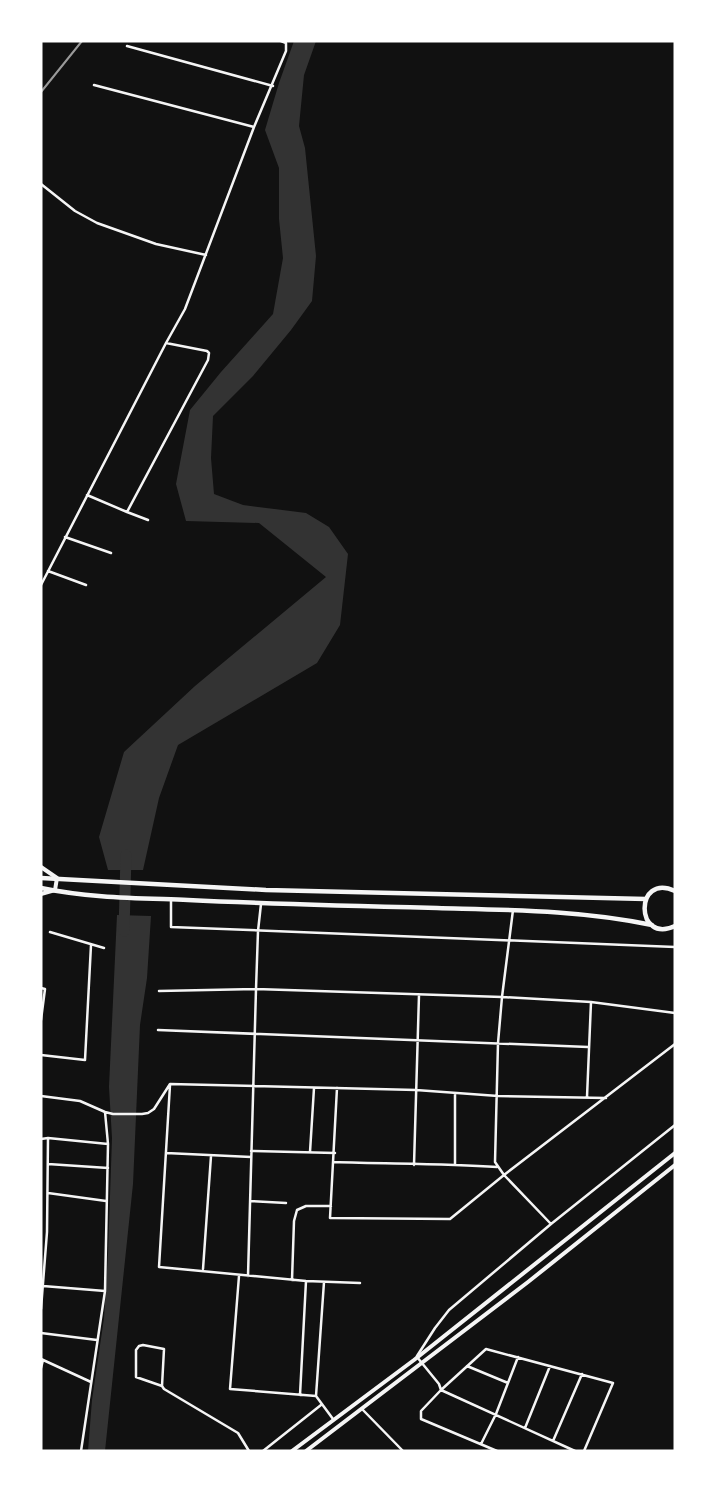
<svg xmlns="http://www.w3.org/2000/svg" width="716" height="1492" viewBox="0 0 716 1492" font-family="'Public Sans',sans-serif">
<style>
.water{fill:#333}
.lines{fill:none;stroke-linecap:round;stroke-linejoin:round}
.river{stroke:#333;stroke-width:11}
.minor{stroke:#f5f5f5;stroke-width:2.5}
.tertiary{stroke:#f5f5f5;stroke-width:4}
.secondary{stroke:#f5f5f5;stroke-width:4}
.trunk{stroke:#f5f5f5;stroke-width:4.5}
.rail{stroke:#9a9a9a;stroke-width:2}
</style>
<rect width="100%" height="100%" fill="#111"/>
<!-- water -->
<path class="water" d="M294 41H316L304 75 299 126 305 148 316 256 312 301 291 330 253 376 213 416 211 458 214 494 243 505 306 513 329 527 348 554 340 625 317 663 178 745 159 798 143 870H108L99 837 124 752 195 686 326 577 259 523 186 521 176 484 190 410 221 372 273 314 283 258 279 219V168L265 130 279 83Z
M117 915 151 916 147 978 140 1025 133 1184 105 1451H88L92 1400 104 1318 108 1254 112 1138 109 1087Z"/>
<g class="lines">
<!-- river -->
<path class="river" d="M124 931 126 855"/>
<!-- minor -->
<path class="minor" d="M127 46 273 86
M94 85 254 127
M41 184 75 211 97 223 156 244 206 255
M87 495 127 512 208 360 209 353 207 351 166 343
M127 512 148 520
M65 537 111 553
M48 571 86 585
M41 585 166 343 185 309 254 127 286 51V43L281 41
M171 900V927L675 947
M513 910 502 997 498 1043 495 1162 504 1175 551 1224
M50 932 104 948
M41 988 45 989 41 1020
M159 991 256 989 502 997 591 1002 675 1013
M158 1030 588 1047
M41 1055 85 1060 91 945
M170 1085 159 1267 306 1281 360 1283
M337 1088 330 1218 450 1219 504 1175 675 1044
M455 1093V1164
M41 1096 80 1101 105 1112 113 1114H142L148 1113 154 1109 170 1084 416 1090 498 1096 606 1098
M587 1097 591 1002
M41 1139 48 1138 108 1144
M251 1151 335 1153
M310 1152 314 1088
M166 1153 251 1157
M334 1162C388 1164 443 1163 497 1167
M48 1164 108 1168
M414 1165 419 995
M48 1193 106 1201
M250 1201 286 1203
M203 1269 211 1156
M239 1276 230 1389 316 1396
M248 1276 256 989 258 931 261 904
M292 1280 294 1221 297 1210 306 1206H331
M324 1282 316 1396 333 1419
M43 1286 105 1291
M41 1309 47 1232 48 1138
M41 1333 97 1340
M417 1356 435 1328 449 1310 551 1224 675 1125
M417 1357 439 1384 441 1390 575 1451
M41 1359 91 1382
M467 1366 508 1383
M41 1368 43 1360
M162 1386 136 1377V1350L139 1346 143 1345 164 1349 162 1386 164 1389 238 1433 249 1451
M300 1395 306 1281
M362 1409 403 1451
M525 1428 550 1366
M553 1441 582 1374
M481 1444 496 1414 518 1357
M81 1451 105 1291 108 1144 105 1112
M263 1451 321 1405
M497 1451 421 1419V1411L441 1390 486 1349 613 1383 584 1451"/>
<!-- tertiary -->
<path class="tertiary" d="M41 867 57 878 55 890 41 894"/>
<!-- secondary -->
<path class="secondary" d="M292 1451 414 1360 675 1153
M306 1451 528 1282 675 1165"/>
<!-- trunk -->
<path class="trunk" d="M41 878 266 890 646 899
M41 888C89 898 139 898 188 900 271 904 354 906 437 908 509 910 581 910 652 925
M675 891C634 872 635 945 675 926"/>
<!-- rail -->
<path class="rail" d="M41 92 82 41"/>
</g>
<!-- border -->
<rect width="716" height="1492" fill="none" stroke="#ffffff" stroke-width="85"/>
</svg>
